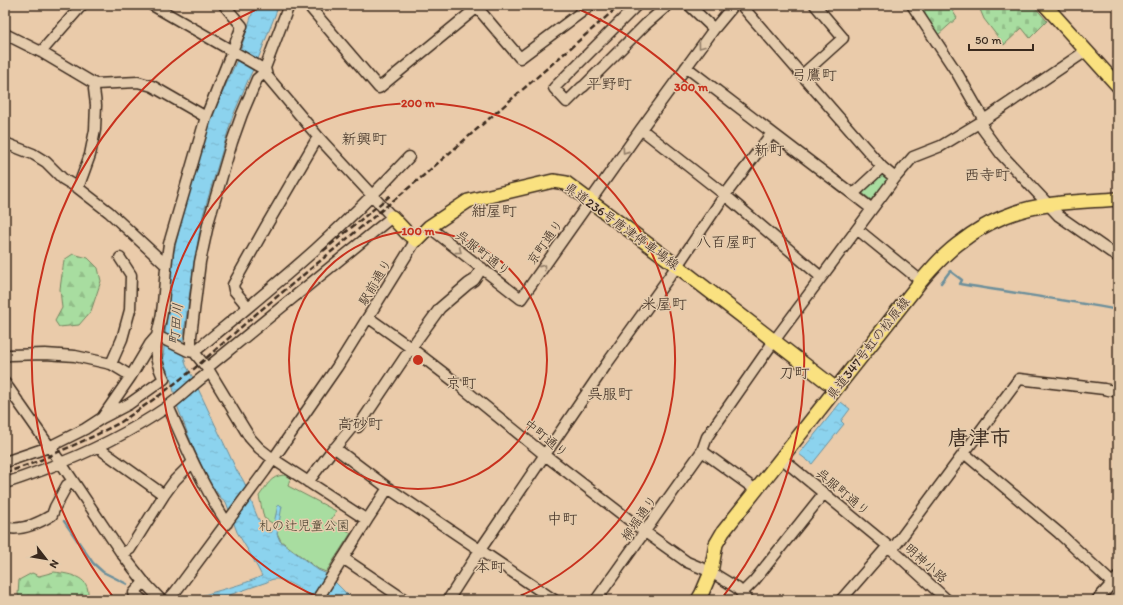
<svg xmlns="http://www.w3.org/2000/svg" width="1123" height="605" viewBox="0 0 1123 605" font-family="Itim,'Klee One',sans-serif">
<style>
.green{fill:#a8dda0;stroke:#72845f}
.forest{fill:url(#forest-firs);stroke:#72845f}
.cemetery{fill:url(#cemetery-stones);stroke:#72845f}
.water{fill:url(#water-ripples);stroke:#6c8f9b}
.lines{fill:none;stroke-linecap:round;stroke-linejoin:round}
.stream{stroke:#6c8f9b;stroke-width:2.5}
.minor-casing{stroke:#3b2a1e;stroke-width:13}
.major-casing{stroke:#3b2a1e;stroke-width:16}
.minor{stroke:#e5ccad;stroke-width:10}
.major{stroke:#fae180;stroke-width:13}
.rail{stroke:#3b2a1e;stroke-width:2.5;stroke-dasharray:6 3;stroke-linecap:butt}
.oneway{stroke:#907b66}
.ring{fill:none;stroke:#c8321e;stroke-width:2}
.labels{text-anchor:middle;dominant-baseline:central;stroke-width:3;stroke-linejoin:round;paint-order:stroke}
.street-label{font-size:13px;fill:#3b2a1e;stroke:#e5ccad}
.park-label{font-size:13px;fill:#463c2b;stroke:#e5ccad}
.water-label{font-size:14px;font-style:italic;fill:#433b33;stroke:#e5ccad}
.quarter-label{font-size:15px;fill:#3b2a1e;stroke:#e5ccad}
.town-label{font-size:21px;font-weight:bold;fill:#3b2a1e;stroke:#e5ccad}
.centre{fill:#c8321e;stroke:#e5ccad;stroke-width:2}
.ring-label{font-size:12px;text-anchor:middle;font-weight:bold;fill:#c8321e;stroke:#e5ccad;stroke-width:3;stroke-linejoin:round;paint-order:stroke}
</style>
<defs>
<pattern id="forest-firs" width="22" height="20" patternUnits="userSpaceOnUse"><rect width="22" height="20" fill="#a8dda0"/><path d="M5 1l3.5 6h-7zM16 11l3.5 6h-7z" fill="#92be89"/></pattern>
<pattern id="cemetery-stones" width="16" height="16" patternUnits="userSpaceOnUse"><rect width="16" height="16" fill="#a8dda0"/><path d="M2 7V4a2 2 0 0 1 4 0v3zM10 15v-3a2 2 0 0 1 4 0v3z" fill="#92be89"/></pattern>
<pattern id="water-ripples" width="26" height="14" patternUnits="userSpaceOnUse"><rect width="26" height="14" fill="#8cd3ee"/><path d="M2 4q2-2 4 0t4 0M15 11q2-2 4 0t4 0" fill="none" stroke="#7ab5cc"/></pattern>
</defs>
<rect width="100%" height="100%" fill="#eacbaa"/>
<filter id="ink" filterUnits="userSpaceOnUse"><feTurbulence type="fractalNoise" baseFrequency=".025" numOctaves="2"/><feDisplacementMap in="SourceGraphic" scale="8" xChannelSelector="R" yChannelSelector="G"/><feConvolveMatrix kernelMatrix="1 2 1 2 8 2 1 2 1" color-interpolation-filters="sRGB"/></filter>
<g filter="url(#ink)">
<!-- green -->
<path class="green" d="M882 172 889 177 871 200 860 191Z
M284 475 290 478 288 486 336 511 331 520 351 533 326 572 318 569 281 541 272 523 264 518 259 496C267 486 270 476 284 475Z"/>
<!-- forest -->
<path class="forest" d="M73 254 88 258 98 268 101 281 91 311 79 325 59 327 55 321 62 308 60 289 64 260Z
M54 572C71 574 93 577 87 600H31L29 595 25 599 18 595 19 580 32 573 39 576Z"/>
<!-- cemetery -->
<path class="cemetery" d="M919 5H952L950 7 957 18 938 35Z
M981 5H1033L1047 21 1030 38 1022 28 1004 45 984 19 979 7Z"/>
<!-- water -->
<path class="water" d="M255 5H279L258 59 248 80 232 118 203 215 194 262 182 348 186 365 193 378 237 471C240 475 242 478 244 482 251 497 256 523 269 533L272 532 278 505 282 506 277 534 280 541 318 570 327 574 353 600H314C308 593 284 578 275 579 272 579 270 580 267 582L215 600H195V598C217 590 241 586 262 576L252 557 237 532 226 502 220 497 208 480 192 445 178 408 170 376 166 368 163 358 172 260 180 225 210 120 237 60Z
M841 402 850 409 841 421 844 424 812 464 799 454Z"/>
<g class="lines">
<!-- stream -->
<path class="stream" d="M941 283 950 271 962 280 960 284C1013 293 1066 300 1118 310
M64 521 93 563 103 572 127 584"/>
<!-- minor casing -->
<g class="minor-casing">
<path id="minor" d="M152 5 260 67 265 68
M308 5 379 88 480 5
M475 5 520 58 591 5
M637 5 554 88 567 102 581 88 584 86 646 24 668 5
M691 5V7L714 29
M741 5 882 167 895 178
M912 5 957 73 984 120 982 128 1001 154 1059 216 1118 257
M5 34 41 52 95 84 138 82 152 86 206 117
M41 52 82 5
M686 67 872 209
M265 72 257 79 242 114 232 142 209 220 200 262 191 336V345L194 352 210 372 242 425 250 438 259 448 273 459 367 520
M802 75 843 38 815 5
M641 129 725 195 821 277
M5 143 33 154 46 162 63 179 78 188 109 212 166 265
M78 188 90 155 95 130 96 105 94 89 95 84
M853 194 882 167
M429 227 521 299 641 129 714 29 734 5
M857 229 921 281
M248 307 234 290 233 285 265 228 318 137
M369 318 411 348 459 385 545 455 645 532 687 562 711 572 737 588 748 600
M157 336 188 351 194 352C235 318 276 285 316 249 348 220 379 189 409 157
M5 356 10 355 45 354 75 356 111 364 131 376
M111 364 122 339 130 310 131 275 120 258
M207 368 392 217 320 139 267 76 265 68 289 5
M5 383 61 463 122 554 144 582 161 600
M168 406C186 447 202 485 227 523
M102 418 129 404 164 379C156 363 154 354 157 337 158 328 161 321 162 312 165 290 165 267 169 244L206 117 242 26 224 5
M100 446 104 452 164 495
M335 448 353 426 358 427 411 348 440 308 468 284 474 280 482 268
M702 451 756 490
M964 453 1059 533 1112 583
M781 458 888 546 947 600
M5 462 49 447 85 429 102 418 131 376 150 344 157 336
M308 482 333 449 335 448 388 488 554 600
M5 483C19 479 32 474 45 469 88 453 129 433 167 407 182 396 195 382 210 372
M5 527C21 532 39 523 52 515L55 507 67 485 73 483
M892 550 1019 379 1104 389 1118 392
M122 554 130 549 164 495 175 480 193 462
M343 558 405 600
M742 593 754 581 824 493
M142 600 134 593 144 582
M168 600 176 591 265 471 337 367 416 240
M317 600 367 520 388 488
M448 600 480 550 608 362 677 266 725 195 772 133
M596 600 702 451 707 437 774 341 895 178 913 157 941 146 984 120 1086 51
M841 600 888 546
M1097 600 1118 577"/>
</g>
<!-- major casing -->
<g class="major-casing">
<path id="major" d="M1045 5 1118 86
M392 217 407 233 416 240 429 227 468 201 553 181 566 183 677 266 835 388
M698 600 702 593 711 572 716 544 723 532 921 281C933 267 946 252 962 241 986 222 1017 209 1048 205 1071 201 1095 201 1118 199"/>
</g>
<!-- minor -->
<use href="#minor" class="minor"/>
<!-- major -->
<use href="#major" class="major"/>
<!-- rail -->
<path class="rail" d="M323 251 392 194
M5 473 36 462 92 437 121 422 160 395 195 368 256 314 423 176 620 5"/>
</g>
<!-- one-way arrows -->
<defs><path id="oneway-chevron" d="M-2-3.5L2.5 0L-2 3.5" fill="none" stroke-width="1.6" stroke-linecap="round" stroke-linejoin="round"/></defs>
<g class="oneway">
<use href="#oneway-chevron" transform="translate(701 46) rotate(127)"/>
<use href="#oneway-chevron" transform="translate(625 151) rotate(125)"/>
<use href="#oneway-chevron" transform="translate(459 251) rotate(37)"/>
<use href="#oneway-chevron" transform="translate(543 267) rotate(-55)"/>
</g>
</g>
<!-- distance rings -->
<g class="ring">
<circle cx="418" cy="360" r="129"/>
<path d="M326 600A257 257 0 1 1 510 600"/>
<path d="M114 598A386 386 0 0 1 264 6M572 6A386 386 0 0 1 722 598"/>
</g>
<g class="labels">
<!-- street labels -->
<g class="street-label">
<text transform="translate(622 226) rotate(36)">県道236号唐津停車場線</text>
<text transform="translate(545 242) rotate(-55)">京町通り</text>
<text transform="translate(483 253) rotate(38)">呉服町通り</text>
<text transform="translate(375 282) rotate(-59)">駅前通り</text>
<text transform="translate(868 348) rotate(-52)">県道347号虹の松原線</text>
<text transform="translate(546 438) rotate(39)">中町通り</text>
<text transform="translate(843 492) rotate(40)">呉服町通り</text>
<text transform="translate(639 518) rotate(-55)">柳堀通り</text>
<text transform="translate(926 563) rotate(42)">明神小路</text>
</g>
<!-- park labels -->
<g class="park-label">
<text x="304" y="525">札の辻児童公園</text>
</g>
<!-- water labels -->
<g class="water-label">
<text transform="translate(176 324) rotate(-84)">町田川</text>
</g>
<!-- quarter labels -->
<g class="quarter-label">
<text x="814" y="75">弓鷹町</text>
<text x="609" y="84">平野町</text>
<text x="364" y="139">新興町</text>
<text x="769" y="150">新町</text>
<text x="987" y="175">西寺町</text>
<text x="494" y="211">紺屋町</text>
<text x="726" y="242">八百屋町</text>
<text x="664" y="304">米屋町</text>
<text x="794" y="373">刀町</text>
<text x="461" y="383">京町</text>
<text x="610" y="394">呉服町</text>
<text x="360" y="424">高砂町</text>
<text x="562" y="519">中町</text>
<text x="490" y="567">本町</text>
</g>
<!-- town labels -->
<g class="town-label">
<text x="979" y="437">唐津市</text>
</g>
</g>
<circle cx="418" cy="360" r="6" class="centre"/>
<g class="ring-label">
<text x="691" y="91">300 m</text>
<text x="418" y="107">200 m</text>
<text x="418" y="235">100 m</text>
</g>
<!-- margin -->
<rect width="1123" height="605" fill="none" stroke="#e5ccad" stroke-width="20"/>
<rect x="10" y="10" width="1103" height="585" fill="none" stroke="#3b2a1e" stroke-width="1.5" filter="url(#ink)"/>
<!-- north arrow -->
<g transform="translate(46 559) rotate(121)" stroke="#e5ccad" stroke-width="3" paint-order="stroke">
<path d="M0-3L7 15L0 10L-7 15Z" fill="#3b2a1e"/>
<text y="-6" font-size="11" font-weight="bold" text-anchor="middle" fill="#3b2a1e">N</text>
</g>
<!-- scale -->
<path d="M969 44v6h64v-6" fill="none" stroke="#3b2a1e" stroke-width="2"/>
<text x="975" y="44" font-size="12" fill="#3b2a1e" stroke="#e5ccad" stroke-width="3" paint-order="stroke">50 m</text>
</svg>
